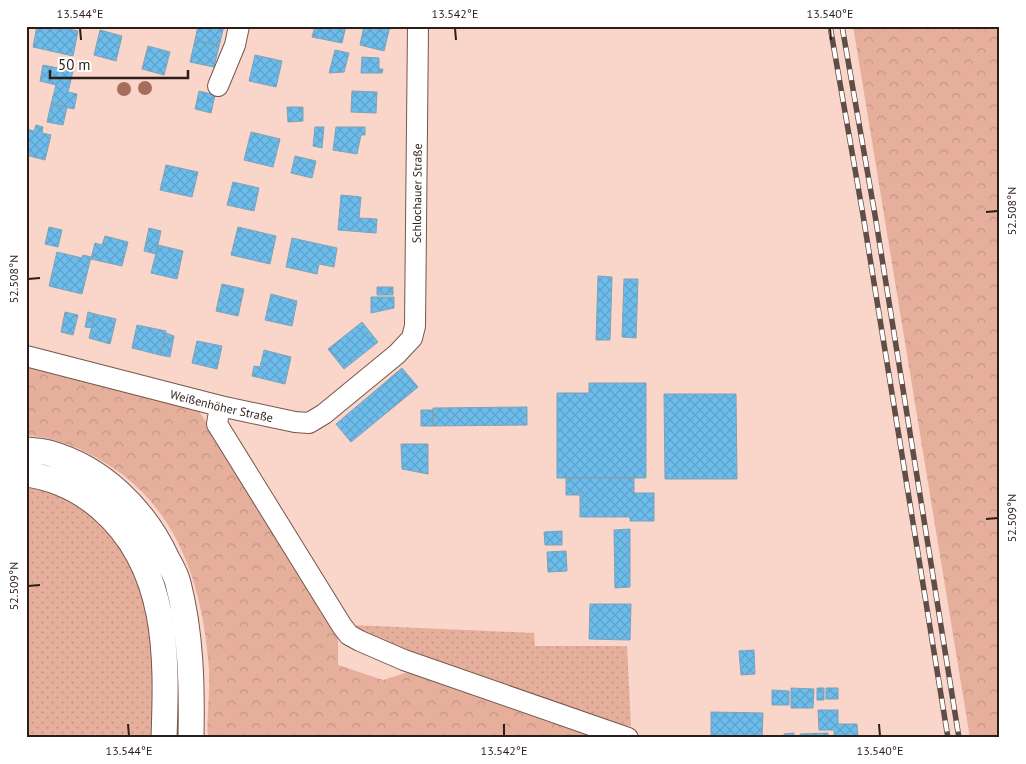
<svg xmlns="http://www.w3.org/2000/svg" width="1026" height="764" viewBox="0 0 1026 764" font-family="'PT Sans',sans-serif">
<style>
.grass{fill:url(#grass-dots)}
.forest{fill:url(#forest-crowns)}
.building{fill:url(#building-cross-hatch);stroke:#82a1b5}
.lines{fill:none;stroke-linecap:round;stroke-linejoin:round}
.minor-casing{stroke:#76574c;stroke-width:22}
.major-casing{stroke:#76574c;stroke-width:27}
.minor{stroke:#fff;stroke-width:20}
.major{stroke:#fff;stroke-width:25}
.rail-casing{stroke:#604d46;stroke-width:5.5}
.rail{stroke:#fff;stroke-width:4;stroke-dasharray:11;stroke-linecap:butt}
.tree{fill:#a46e5a}
.ticks{fill:none;stroke:#2b1e19;stroke-width:2}
.labels{text-anchor:middle;dominant-baseline:central;stroke-width:4;stroke-linejoin:round;paint-order:stroke}
.street-label{font-size:12px;fill:#2b1e19;stroke:#fff}
.neatline{fill:none;stroke:#2b1e19;stroke-width:2}
.ticks-label{font-size:12px;text-anchor:middle;fill:#2b1e19}
</style>
<defs>
<pattern id="grass-dots" width="8" height="8" patternUnits="userSpaceOnUse" patternTransform="scale(1.25)"><rect width="8" height="8" fill="#e5af9c"/><path d="M2 2h.1M6 6h.1" fill="none" stroke="#c59686" stroke-width="1.8" stroke-linecap="round"/></pattern>
<pattern id="forest-crowns" width="20" height="18" patternUnits="userSpaceOnUse" patternTransform="scale(1.25)"><rect width="20" height="18" fill="#e5af9c"/><path d="M2 6a3 3 0 1 1 6 0M12 15a3 3 0 1 1 6 0" fill="none" stroke="#c59686"/></pattern>
<pattern id="building-cross-hatch" width="8" height="8" patternUnits="userSpaceOnUse" patternTransform="scale(1.25)"><rect width="8" height="8" fill="#6cbdec"/><path d="M0 0l8 8M0 8l8-8" fill="none" stroke="#5ea2ca"/></pattern>
</defs>
<rect width="100%" height="100%" fill="#fad5c9"/>
<!-- grass -->
<path class="grass" d="M26 486C105 500 145 568 153 643 155 655 154 668 154 681 155 692 156 704 155 715 155 723 152 730 151 738H26Z
M352 625 534 633 535 646H627L631 726 618 725 370 639Z"/>
<!-- forest -->
<path class="forest" d="M853 26H1000V738H970Z
M26 366 196 406 338 636V665L383 680 418 669 611 738H209C206 730 208 720 208 711 209 694 210 676 208 658 201 581 176 507 107 464 82 448 56 438 26 435Z"/>
<!-- building -->
<path class="building" d="M37 26H54L78 31 73 56 33 47Z
M198 26H224L219 46 195 40Z
M315 26H346L342 43 312 37Z
M364 26H390L384 51 360 45Z
M100 30 122 36 116 61 94 55Z
M195 40 219 46 214 67 190 62Z
M148 46 170 52 164 75 142 69Z
M335 50 349 53 344 72 329 73Z
M255 55 282 61 276 87 249 81Z
M362 57 379 58V69H383L382 73H361Z
M43 65 73 71 68 92 77 94 74 109 51 104 56 85 40 81Z
M199 91 215 95 211 113 195 109Z
M352 91 377 92 376 113 351 112Z
M51 104 67 107 63 125 47 122Z
M287 107H303V121L288 122Z
M36 125 43 127 42 133 51 135 45 160 26 155V129L34 131Z
M315 127H324L322 148 313 146Z
M336 127H365V135H361L357 154 333 150Z
M251 132 280 139 273 167 244 160Z
M295 156 316 161 312 178 291 173Z
M166 165 198 172 192 197 160 190Z
M233 182 259 188 254 211 227 205Z
M341 195 361 197 359 218 377 219 376 233 338 230Z
M49 227 62 230 58 247 45 244Z
M238 227 276 236 270 264 231 255Z
M149 228 161 231 156 254 144 251Z
M105 236 128 242 122 266 91 259 95 243 102 245Z
M292 238 337 248 334 267 319 264 317 274 286 267Z
M158 245 183 251 177 279 151 273Z
M57 252 82 258 83 255 91 257 82 294 49 286Z
M598 276 612 277 610 340H596Z
M624 279H638L636 338 622 337Z
M222 284 244 289 238 316 216 311Z
M377 287H393V295H377Z
M271 294 297 301 292 326 265 320Z
M371 297H394V308L371 313Z
M65 312 78 315 73 335 61 332Z
M88 312 95 314 92 328 85 327Z
M95 314 116 319 110 344 89 338Z
M362 322 378 342 344 369 328 349Z
M137 325 166 331 160 355 132 348Z
M166 333 174 336 170 357 160 355Z
M197 341 222 346 217 369 192 363Z
M264 350 291 357 285 384 252 376 254 366 260 367Z
M402 368 418 387 351 442 336 424Z
M589 383H646V478H557V393H589Z
M664 394H736L737 479H665Z
M527 407V425L433 426V408Z
M421 410H433V426H421Z
M401 444H428V474L402 469Z
M634 477V493H654V521H630V517H580V495H566V478Z
M630 529V587L615 588 614 530Z
M562 531V545H545L544 532Z
M566 551 567 571 548 572 547 552Z
M590 604H631L630 640 589 639Z
M754 650 755 674 741 675 739 651Z
M791 688 814 689 813 708H791Z
M817 688H824V700H817Z
M826 688H838V699H826Z
M772 690 789 691V705H772Z
M818 710H838V724H857L858 738H834V730H819Z
M711 712 763 713 762 738H711Z
M794 733V738H784V734Z
M828 733V738H801L800 734Z"/>
<g class="lines">
<!-- minor casing -->
<g class="minor-casing">
<g id="minor">
<path d="M218 86 235 45 239 26"/>
<path id="s1" d="M26 356 220 406 295 422 309 423 324 414 397 354 412 338 415 326 418 26"/>
<path d="M220 406 217 424 342 626 349 635 360 641 404 660 628 738"/>
</g>
</g>
<!-- major casing -->
<g class="major-casing">
<path id="major" d="M26 450C34 451 42 451 49 453 102 468 144 509 167 559 171 566 176 575 178 583 191 634 192 685 191 738
M26 474C54 478 80 490 101 508 169 567 167 656 164 738"/>
</g>
<!-- minor -->
<use href="#minor" class="minor"/>
<!-- major -->
<use href="#major" class="major"/>
<!-- rail casing -->
<g class="rail-casing">
<path id="rail" d="M830 26 863 215 948 738
M842 26 876 221 959 738"/>
</g>
<!-- rail -->
<use href="#rail" class="rail"/>
</g>
<!-- trees -->
<g class="tree">
<circle cx="145" cy="88" r="7"/>
<circle cx="124" cy="89" r="7"/>
</g>
<!-- ticks -->
<path class="ticks" d="M80 28 81 40M455 28 456 40M830 28 831 40M986 212 998 211M28 279 40 278M986 519 998 518M28 586 40 585M128 724 129 736M504 724V736M879 724 880 736"/>
<g class="labels">
<!-- street labels -->
<g class="street-label">
<text stroke="none"><textPath href="#s1" startOffset="570">Schlochauer Straße</textPath></text>
<text stroke="none"><textPath href="#s1" startOffset="202">Weißenhöher Straße</textPath></text>
</g>
</g>
<!-- border -->
<rect width="1026" height="764" fill="none" stroke="#ffffff" stroke-width="55"/>
<!-- scale -->
<path d="M50 70v8h138v-8" fill="none" stroke="#2b1e19" stroke-width="2.5"/>
<text x="58" y="70" font-size="15" fill="#2b1e19" stroke="#ffffff" stroke-width="4" paint-order="stroke">50 m</text>
<rect x="28" y="28" width="970" height="708" class="neatline"/>
<g class="ticks-label">
<text x="80" y="18">13.544°E</text>
<text x="455" y="18">13.542°E</text>
<text x="830" y="18">13.540°E</text>
<text transform="translate(1012 211) rotate(-90)" y="4">52.508°N</text>
<text transform="translate(14 279) rotate(-90)" y="4">52.508°N</text>
<text transform="translate(1012 518) rotate(-90)" y="4">52.509°N</text>
<text transform="translate(14 586) rotate(-90)" y="4">52.509°N</text>
<text x="129" y="755">13.544°E</text>
<text x="504" y="755">13.542°E</text>
<text x="880" y="755">13.540°E</text>
</g>
</svg>
